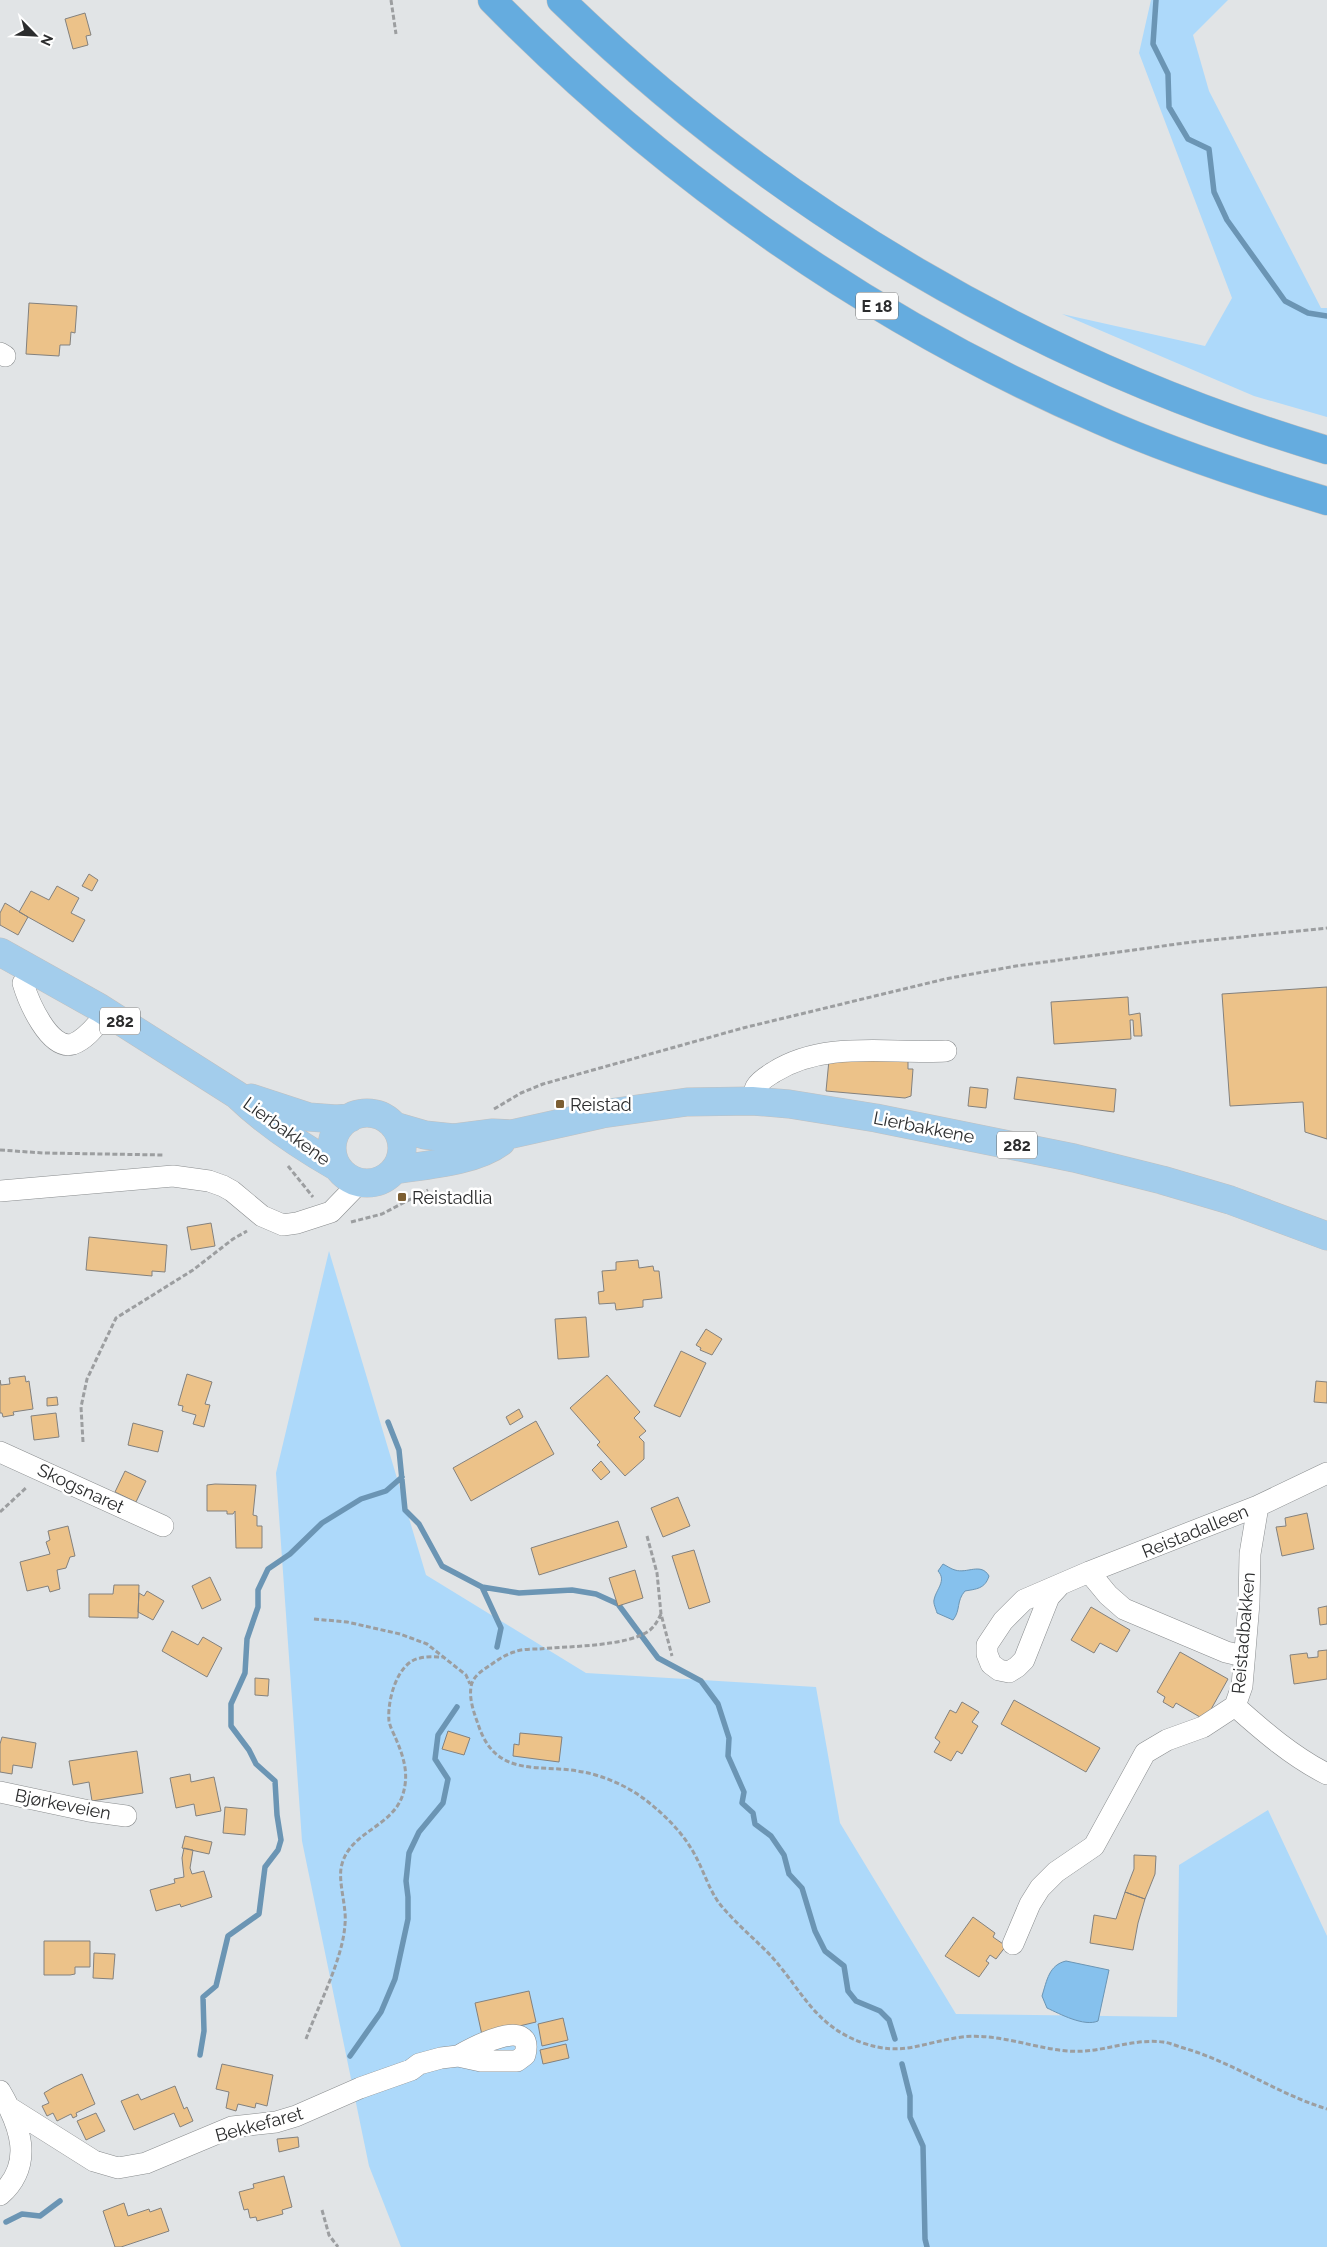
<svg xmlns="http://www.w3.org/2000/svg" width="1327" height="2247" viewBox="0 0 1327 2247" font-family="Raleway,sans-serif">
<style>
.green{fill:#add9fa}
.water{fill:#86c1ed;stroke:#6b95b4}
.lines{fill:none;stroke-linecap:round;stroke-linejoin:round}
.stream{stroke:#6b95b4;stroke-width:5.5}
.building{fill:#ecc289;stroke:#83817e}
.minor-casing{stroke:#898c8e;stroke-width:22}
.major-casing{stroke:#c0c0c0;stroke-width:29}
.highway-casing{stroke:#c0c0c0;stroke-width:29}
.path{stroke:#9c9ea0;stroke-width:3;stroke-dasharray:5 2.5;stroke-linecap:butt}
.minor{stroke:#fff;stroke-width:21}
.major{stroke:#a3cdec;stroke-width:28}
.highway{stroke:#65acdf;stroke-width:28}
.poi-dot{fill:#7c5e32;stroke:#fff;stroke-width:2}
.labels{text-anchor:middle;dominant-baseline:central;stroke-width:5;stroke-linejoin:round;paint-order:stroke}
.shield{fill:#fff;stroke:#6b6c6d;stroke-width:1}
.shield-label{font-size:16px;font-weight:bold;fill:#2c2d2e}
.poi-label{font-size:18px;fill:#2c2d2e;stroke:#fff;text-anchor:start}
.street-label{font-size:18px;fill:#2c2d2e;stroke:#fff}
</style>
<rect width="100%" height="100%" fill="#e1e4e6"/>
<!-- green -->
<path class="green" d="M1151 0H1228L1193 35 1209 91 1321 308H1327V417L1254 396 1062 314 1205 346 1232 298 1139 53Z
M329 1251 426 1575 586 1673 816 1687 840 1823 956 2014 1177 2017 1179 1865 1268 1810 1327 1936V2247H401L369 2166 302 1841 276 1473Z"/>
<!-- water -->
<path class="water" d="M943 1564C947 1566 951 1569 955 1570 967 1574 981 1562 989 1576 985 1589 976 1589 965 1591 956 1601 961 1610 953 1620L937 1613C936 1609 933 1603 934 1600 936 1589 947 1581 938 1571Z
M1066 1961 1109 1970 1098 2021C1084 2027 1060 2014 1047 2008L1042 1996C1047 1980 1049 1965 1066 1961Z"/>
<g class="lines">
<!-- stream -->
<path class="stream" d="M1156 0 1153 44 1168 74 1169 107 1188 139 1209 149 1214 192 1227 220 1285 301 1308 313 1327 316
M388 1422 399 1450 405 1510 419 1524 442 1566 482 1587 519 1593 572 1590 596 1594 618 1604 658 1658 701 1681 718 1704 729 1738 728 1756 744 1792 742 1803 753 1813 755 1824 771 1836 784 1855 789 1874 802 1888 815 1931 825 1951 844 1966 848 1991 856 2001 880 2011 889 2020 895 2039
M482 1587 501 1628 497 1647
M200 2055 204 2031 203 1997 216 1986 228 1936 259 1914 265 1867 278 1850 281 1840 277 1815 275 1781 256 1764 249 1750 231 1726V1704L245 1673 247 1639 258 1607V1590L268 1569 290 1554 322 1523 361 1499 386 1491 402 1477
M350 2056 381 2012 395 1979 408 1919V1897L406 1881 409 1853 419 1832 443 1803 448 1779 435 1759 438 1735 457 1707
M902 2064 910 2096V2117L923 2146 925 2239 927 2247
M6 2222 22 2214 40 2216 60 2201"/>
</g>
<!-- building -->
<path class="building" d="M85 13 91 35 86 36 88 45 73 49 65 19Z
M29 303 77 306 75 333 71 332 70 345H60L59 356 26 354Z
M89 874 98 880 92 891 82 886Z
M57 886 79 898 71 913 85 920 73 942 19 912 31 891 49 900Z
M5 903 28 917 18 935 0 925V913Z
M1327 987V1139L1305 1132 1303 1102 1230 1106 1222 994Z
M1128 997 1129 1015 1140 1013 1142 1036H1134L1133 1020H1130L1131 1039 1054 1044 1051 1002Z
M908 1059V1069H913L911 1096 905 1098 826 1091 829 1060Z
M1017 1077 1116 1089 1114 1112 1014 1099Z
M970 1087 988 1089 986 1108 968 1106Z
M211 1223 215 1246 191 1250 187 1227Z
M89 1237 167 1245 165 1272 152 1271V1276L86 1270Z
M638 1260 639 1268 653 1266 654 1271H659L662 1298 643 1300V1307L616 1310 615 1303 599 1304 598 1292 604 1291 602 1271 616 1270V1262Z
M586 1317 589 1357 558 1359 555 1319Z
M706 1329 722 1339 712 1355 700 1350 701 1348 696 1345Z
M681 1351 706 1363 680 1417 654 1406Z
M187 1374 212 1382 205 1404 210 1405 204 1427 193 1424 196 1415 182 1411 183 1406 178 1405Z
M607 1375 640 1412 634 1418 646 1431 639 1437 644 1442V1459L625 1476 597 1445 600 1442 570 1408Z
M25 1376 26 1382 29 1381 33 1409 13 1412 14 1415 3 1417 2 1413H0V1380L1 1385 10 1384 9 1378Z
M1316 1381 1327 1382V1403L1314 1402Z
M57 1397 58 1405 47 1406V1398Z
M519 1409 523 1417 510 1425 506 1417Z
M56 1413 59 1437 34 1440 31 1416Z
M536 1421 554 1454 471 1501 453 1468Z
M133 1423 163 1431 158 1452 128 1445Z
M601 1461 610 1472 601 1480 592 1470Z
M125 1471 146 1481 136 1502 115 1492Z
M215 1484 256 1485 253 1515 257 1516V1526H262V1548H236L235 1511 233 1514H227V1511H207V1485Z
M678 1497 690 1526 663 1537 651 1508Z
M1307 1513 1314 1549 1282 1556 1276 1527 1286 1526 1285 1518Z
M618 1521 627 1547 539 1575 531 1548Z
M68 1526 75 1556 70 1557 66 1568 57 1570 60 1589 50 1592 48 1586 27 1591 20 1562 50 1554 46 1542 50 1540 48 1531Z
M694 1550 710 1602 689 1609 672 1556Z
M635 1570 643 1598 618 1606 609 1578Z
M210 1577 221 1600 202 1609 192 1586Z
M114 1585H139L138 1618 89 1617V1594H113Z
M147 1591 164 1601 153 1620 138 1612 139 1593 144 1596Z
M1327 1606V1624L1320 1625 1318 1608Z
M1091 1607 1130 1630 1117 1652 1100 1643 1094 1653 1071 1640Z
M172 1631 198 1645 203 1637 222 1648 207 1677 162 1651Z
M1327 1650V1679L1294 1684 1290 1655 1307 1653 1308 1658 1318 1657V1651Z
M1180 1652 1228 1679 1205 1720 1176 1703 1173 1708 1163 1702 1165 1697 1157 1692Z
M255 1678 269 1679 268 1696 255 1695Z
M1014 1700 1100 1748 1086 1772 1001 1724Z
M962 1702 979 1712 972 1722 978 1726 962 1754 957 1751 951 1761 934 1752 940 1742 935 1738 950 1710 956 1713Z
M448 1731 470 1738 464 1755 442 1749Z
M520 1733 562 1737 559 1762 513 1756 514 1744 519 1745Z
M2 1737 36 1743 32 1768 13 1765 12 1774 0 1772V1744Z
M137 1751 143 1793 92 1801 89 1782 73 1785 69 1761Z
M190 1774 191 1782 214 1777 221 1811 196 1816 194 1804 176 1808 170 1778Z
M225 1807 247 1809 245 1835 223 1833Z
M185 1836 212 1842 209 1854 182 1848Z
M184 1848 193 1850 190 1868 192 1874 204 1871 212 1897 181 1907 180 1904 156 1911 150 1890 175 1883 174 1879 184 1877 182 1858Z
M1134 1855 1156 1856 1155 1874 1145 1899 1125 1892 1134 1869Z
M1125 1892 1145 1899 1138 1923 1133 1950 1090 1943 1094 1915 1116 1919Z
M973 1917 995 1933 993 1937 1006 1946 996 1959 990 1955 986 1961 989 1963 979 1977 945 1956Z
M44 1941H90V1967H75V1974L70 1975H44Z
M94 1953 115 1954 113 1979 93 1978Z
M529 1991 536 2022 482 2035 475 2003Z
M563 2018 568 2040 542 2046 538 2024Z
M566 2044 569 2058 543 2064 540 2050Z
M222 2064 273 2075 267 2106 256 2103 255 2108 238 2104 236 2111 226 2108 229 2092 216 2089Z
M82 2074 95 2104 76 2113 77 2116 73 2118 71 2114 57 2121 53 2113 47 2116 42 2106 49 2103 44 2093 54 2087Z
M175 2086 184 2109 187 2107 193 2121 180 2127 174 2113 134 2130 121 2101 138 2094 141 2100Z
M96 2113 105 2131 86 2140 77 2121Z
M298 2137 299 2147 279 2152 277 2139Z
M284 2176 292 2207 282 2210 283 2214 257 2221 256 2217 250 2218 248 2209 244 2210 239 2192 254 2188 253 2184Z
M124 2203 128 2216 149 2209 150 2212 161 2208 169 2231 121 2247H115L103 2211Z"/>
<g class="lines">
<!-- minor casing -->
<g class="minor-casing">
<path id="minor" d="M0 353 5 356
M23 983C28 1000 49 1051 73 1044 87 1039 98 1023 107 1013
M752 1101C753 1097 754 1091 756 1087 760 1080 768 1076 774 1072 825 1040 888 1054 946 1051
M0 1191 173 1176 209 1181 223 1186 232 1191 262 1216 283 1225 297 1223 331 1212 359 1183
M0 1452 163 1526
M1258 1506 1250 1554 1249 1603 1242 1686 1235 1706C1263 1731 1293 1757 1327 1774
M1089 1572 1108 1595 1124 1609 1226 1652 1243 1656
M1060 1585 1049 1597 1024 1660 1017 1667 1009 1672 999 1670 991 1664 987 1654V1645L1003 1621 1024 1600 1089 1572 1258 1506 1327 1473
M0 1792 89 1811 126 1816
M1013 1944 1030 1904 1040 1888 1056 1872 1094 1846 1145 1753 1167 1740 1203 1727 1235 1706
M0 2091C20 2125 35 2164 0 2195
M10 2108 94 2161 118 2168 146 2163 232 2127 276 2122 296 2116 360 2088 411 2070 419 2064 441 2058 458 2056 481 2061H517L525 2055C535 2014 472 2048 458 2056"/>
</g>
<!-- major casing -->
<g class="major-casing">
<path id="major" d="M0 952 100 1008 237 1095C267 1124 302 1147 337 1167
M251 1098 309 1117 336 1119 350 1118
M332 1148a35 35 0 1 1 70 0a35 35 0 1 1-70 0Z
M394 1126 425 1135 454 1138 493 1133 512 1134 602 1114 687 1102 752 1101 789 1104 876 1118 1074 1158 1162 1180 1230 1200 1327 1236
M394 1170C426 1165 474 1162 501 1142"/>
</g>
<!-- highway casing -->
<g class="highway-casing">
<path id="highway" d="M492 0C666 177 871 321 1099 420 1173 453 1250 478 1327 501
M561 0C777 210 1038 364 1327 450"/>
</g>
<!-- path -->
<path class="path" d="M391 0 396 34
M494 1109 521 1093 543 1084 743 1028 945 979 1016 966 1192 942 1327 928
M0 1150 43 1153 163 1155
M288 1166 313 1197
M351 1222 382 1214 428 1190
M83 1442 81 1407 87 1379 116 1318 193 1270 233 1239 247 1231
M0 1512 27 1487
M647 1536 657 1573 661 1614 672 1656
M661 1614C658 1620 655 1626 650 1630 628 1647 567 1646 539 1649 531 1649 521 1649 514 1652 504 1655 495 1662 486 1668 480 1672 472 1678 471 1687 469 1699 474 1713 478 1724 496 1780 540 1763 583 1772 605 1776 629 1787 647 1801 667 1817 684 1834 696 1857 704 1872 709 1889 719 1903 734 1922 755 1939 772 1957 803 1992 815 2026 863 2043 903 2057 923 2042 962 2037 999 2033 1032 2048 1068 2051 1101 2054 1130 2038 1163 2042 1171 2043 1179 2047 1187 2049 1236 2064 1278 2094 1327 2109
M314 1619 347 1622 400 1634 427 1644 466 1675 470 1684
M306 2039C318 2006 343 1959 345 1924 347 1906 337 1880 342 1864 351 1831 393 1827 403 1794 409 1774 404 1758 396 1739 394 1734 390 1727 389 1721 387 1701 397 1662 420 1658 428 1656 436 1657 443 1657
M322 2210 329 2235 338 2247"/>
<!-- minor -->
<use href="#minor" class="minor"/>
<!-- major -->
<use href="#major" class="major"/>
<!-- highway -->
<use href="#highway" class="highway"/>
</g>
<!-- markers -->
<g class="poi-dot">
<rect x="555" y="1099" width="10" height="10" rx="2.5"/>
<rect x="397" y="1192" width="10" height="10" rx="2.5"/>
</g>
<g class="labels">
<!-- shield labels -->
<g class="shield">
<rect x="856" y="292.5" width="42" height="27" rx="4"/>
<rect x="100" y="1007.5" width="40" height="27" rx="4"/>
<rect x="997" y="1131.5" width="40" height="27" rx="4"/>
</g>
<g class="shield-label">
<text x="877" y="306">E 18</text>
<text x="120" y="1021">282</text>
<text x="1017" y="1145">282</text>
</g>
<!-- poi labels -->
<g class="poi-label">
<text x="570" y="1104">Reistad</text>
<text x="412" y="1197">Reistadlia</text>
</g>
<!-- street labels -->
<g class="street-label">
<text transform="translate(924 1127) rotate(11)">Lierbakkene</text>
<text transform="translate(287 1131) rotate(36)">Lierbakkene</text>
<text transform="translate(81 1488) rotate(25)">Skogsnaret</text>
<text transform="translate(1195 1531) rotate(-22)">Reistadalleen</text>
<text transform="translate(1243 1633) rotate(-85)">Reistadbakken</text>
<text transform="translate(63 1804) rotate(11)">Bjørkeveien</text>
<text transform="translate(259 2124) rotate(-15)">Bekkefaret</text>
</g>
</g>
<!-- north arrow -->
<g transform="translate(35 35) rotate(114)" stroke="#ffffff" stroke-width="4" paint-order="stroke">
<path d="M0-4L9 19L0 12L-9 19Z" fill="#2c2d2e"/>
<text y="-8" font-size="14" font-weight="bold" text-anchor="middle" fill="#2c2d2e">N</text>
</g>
</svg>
